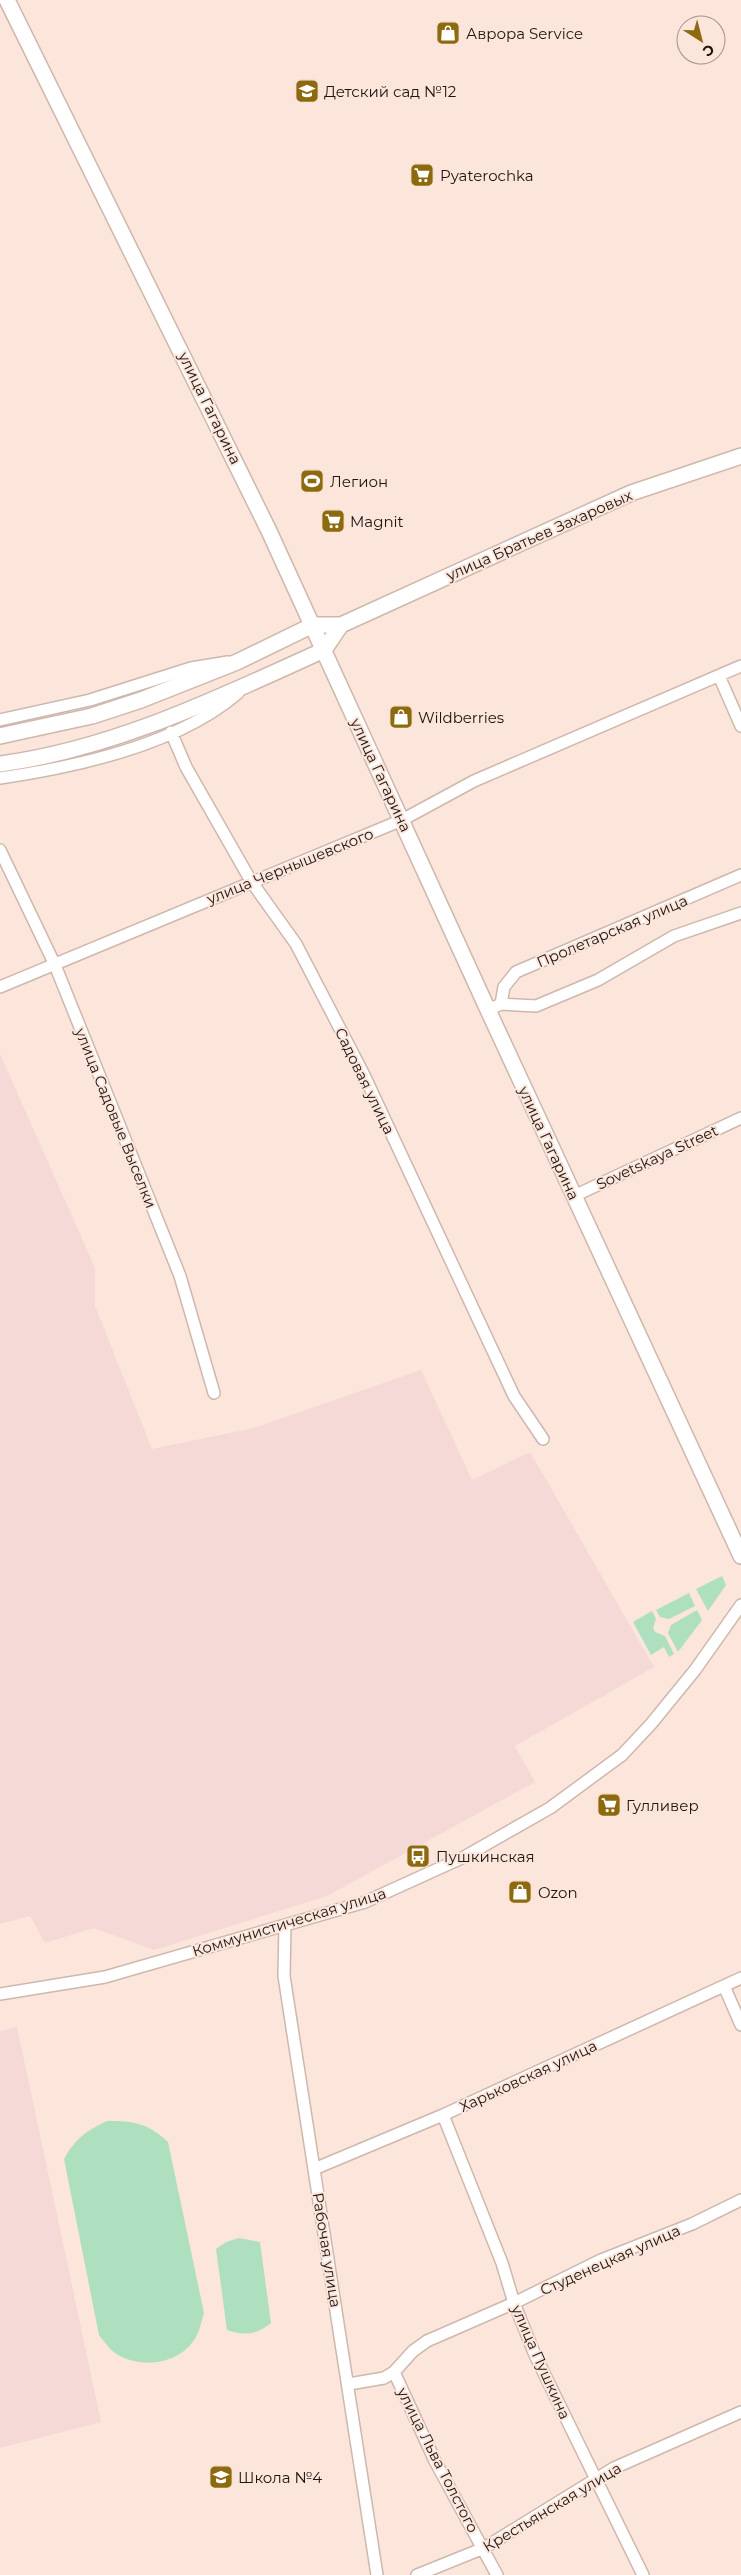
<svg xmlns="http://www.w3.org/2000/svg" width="741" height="2575" viewBox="0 0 741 2575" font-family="Montserrat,sans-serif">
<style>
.industrial{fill:#f4d9d7}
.green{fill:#aee0bf}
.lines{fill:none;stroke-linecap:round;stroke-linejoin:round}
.minor-casing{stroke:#ceb7ad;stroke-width:14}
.major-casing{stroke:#ceb7ad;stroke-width:18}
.minor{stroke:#fff;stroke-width:11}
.major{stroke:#fff;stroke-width:15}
.labels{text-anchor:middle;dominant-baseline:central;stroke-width:4;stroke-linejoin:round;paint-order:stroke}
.poi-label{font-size:15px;fill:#1d1511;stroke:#fce5da;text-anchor:start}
.street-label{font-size:15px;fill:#1d1511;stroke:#fce5da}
</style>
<rect width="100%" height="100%" fill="#fce5da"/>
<!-- industrial -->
<path class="industrial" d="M0 1054 95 1268V1306L152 1449 254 1428 421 1370 472 1480 530 1452 654 1667 515 1746 535 1782 327 1896 154 1950 94 1928 45 1943 30 1916 0 1924Z
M17 2027 101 2422 0 2448V2031Z"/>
<!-- green -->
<path class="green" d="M722 1576 726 1585 708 1611 696 1589Z
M689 1593 695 1606 669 1619 660 1617 656 1610Z
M697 1610 702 1620 678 1652 668 1633 671 1625Z
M652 1611 656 1619 653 1628 655 1632 665 1636 674 1654 669 1657 664 1647 651 1655 633 1622Z
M107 2121C134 2121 148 2123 168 2142L204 2313C202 2320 200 2329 197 2335 182 2365 140 2370 115 2353 109 2349 104 2341 99 2335L64 2159C75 2139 87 2130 107 2121Z
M239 2238 260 2242 271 2323C256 2335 244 2336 227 2330L216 2249 226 2242Z"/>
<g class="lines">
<!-- minor casing -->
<g class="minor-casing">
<path id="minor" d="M719 676 741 726
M0 720 90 700 191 668 228 662
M171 732 186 767 251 881 296 944 364 1075 514 1396 543 1439
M0 778C76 767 179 744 238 693
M0 850 55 965 180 1276 214 1393
M0 987 402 820 474 781 741 666
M501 1004 536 1006 598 980 674 936 741 913
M488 1010 501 1004 504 987 516 972 741 875
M574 1196 741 1118
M285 1925 284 1976 377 2575
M724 1986 741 2025
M0 1994 105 1977 365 1902 464 1857 550 1808 622 1755 651 1724 695 1670 741 1605
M443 2115 502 2263 514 2303 535 2355 643 2575
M314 2169 443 2115 741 1978
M394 2372 435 2461 497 2575
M349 2384 384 2378 394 2372 413 2351 427 2341 514 2303 601 2260 692 2224 741 2200
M417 2575 484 2548 614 2468 741 2412"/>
</g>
<!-- major casing -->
<g class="major-casing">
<path id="major" d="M7 0 269 531 488 1010 741 1556
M324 650 341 625
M0 736 92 716 141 700 237 662 313 625H341L631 493 741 456
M0 764C114 749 220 697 324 650"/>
</g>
<!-- minor -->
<use href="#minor" class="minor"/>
<!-- major -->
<use href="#major" class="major"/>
</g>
<!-- icons -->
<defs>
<g id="shop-square" transform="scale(1.25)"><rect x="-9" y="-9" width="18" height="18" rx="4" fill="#8e6a0e" stroke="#fce5da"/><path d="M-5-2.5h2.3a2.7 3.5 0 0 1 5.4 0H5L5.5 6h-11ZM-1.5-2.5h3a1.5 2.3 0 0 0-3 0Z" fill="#fff"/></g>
<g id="school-square" transform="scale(1.25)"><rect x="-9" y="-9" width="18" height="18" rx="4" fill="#8e6a0e" stroke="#fce5da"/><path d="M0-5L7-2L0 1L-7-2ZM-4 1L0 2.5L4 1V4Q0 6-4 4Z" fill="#fff"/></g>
<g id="supermarket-square" transform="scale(1.25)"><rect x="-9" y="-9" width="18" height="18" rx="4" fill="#8e6a0e" stroke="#fce5da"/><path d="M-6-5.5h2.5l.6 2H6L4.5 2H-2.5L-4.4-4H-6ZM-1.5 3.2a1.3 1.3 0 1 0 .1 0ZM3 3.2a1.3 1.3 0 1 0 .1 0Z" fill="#fff"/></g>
<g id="stadium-square" transform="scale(1.25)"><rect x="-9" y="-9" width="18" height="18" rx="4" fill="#8e6a0e" stroke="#fce5da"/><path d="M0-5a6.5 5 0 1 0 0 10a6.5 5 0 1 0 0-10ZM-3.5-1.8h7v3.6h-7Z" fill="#fff"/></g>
<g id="bus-square" transform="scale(1.25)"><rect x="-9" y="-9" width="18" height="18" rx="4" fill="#8e6a0e" stroke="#fce5da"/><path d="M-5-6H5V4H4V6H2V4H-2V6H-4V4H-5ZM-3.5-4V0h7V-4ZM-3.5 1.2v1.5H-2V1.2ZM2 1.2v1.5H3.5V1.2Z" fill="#fff"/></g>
</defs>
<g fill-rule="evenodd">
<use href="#shop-square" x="448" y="33"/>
<use href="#school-square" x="307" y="91"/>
<use href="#supermarket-square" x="422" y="175"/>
<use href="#stadium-square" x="312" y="481"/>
<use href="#supermarket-square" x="333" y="521"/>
<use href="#shop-square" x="401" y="717"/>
<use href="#supermarket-square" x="609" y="1805"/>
<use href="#bus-square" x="418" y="1856"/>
<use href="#shop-square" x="520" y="1892"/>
<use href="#school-square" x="221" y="2477"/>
</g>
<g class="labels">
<!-- poi labels -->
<g class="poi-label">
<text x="466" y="33">Аврора Service</text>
<text x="324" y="91">Детский сад №12</text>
<text x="440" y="175">Pyaterochka</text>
<text x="330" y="481">Легион</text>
<text x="350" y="521">Magnit</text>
<text x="418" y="717">Wildberries</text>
<text x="626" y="1805">Гулливер</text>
<text x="436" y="1856">Пушкинская</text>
<text x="538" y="1892">Ozon</text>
<text x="238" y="2477">Школа №4</text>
</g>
<!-- street labels -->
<g class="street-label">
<text transform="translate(210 408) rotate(64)">улица Гагарина</text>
<text transform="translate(539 535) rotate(-24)">улица Братьев Захаровых</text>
<text transform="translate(381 775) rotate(65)">улица Гагарина</text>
<text transform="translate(290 866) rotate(-22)">улица Чернышевского</text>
<text transform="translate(612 931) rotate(-23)">Пролетарская улица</text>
<text transform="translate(365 1081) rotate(64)">Садовая улица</text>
<text transform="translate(116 1118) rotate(68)">улица Садовые Выселки</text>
<text transform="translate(549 1143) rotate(65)">улица Гагарина</text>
<text transform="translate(657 1157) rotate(-25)">Sovetskaya Street</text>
<text transform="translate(289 1922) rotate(-17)">Коммунистическая улица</text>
<text transform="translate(528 2076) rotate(-25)">Харьковская улица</text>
<text transform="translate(327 2250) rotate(81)">Рабочая улица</text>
<text transform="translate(610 2260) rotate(-24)">Студенецкая улица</text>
<text transform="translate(541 2362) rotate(66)">улица Пушкина</text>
<text transform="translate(438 2460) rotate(63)">улица Льва Толстого</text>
<text transform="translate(552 2507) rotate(-31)">Крестьянская улица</text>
</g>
</g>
<!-- north arrow -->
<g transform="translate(701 40) rotate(144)"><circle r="24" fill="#fce5da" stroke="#a3928a"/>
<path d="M0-4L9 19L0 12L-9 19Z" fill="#8e6a0e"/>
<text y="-8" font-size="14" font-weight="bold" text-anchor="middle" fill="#1d1511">С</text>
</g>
</svg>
